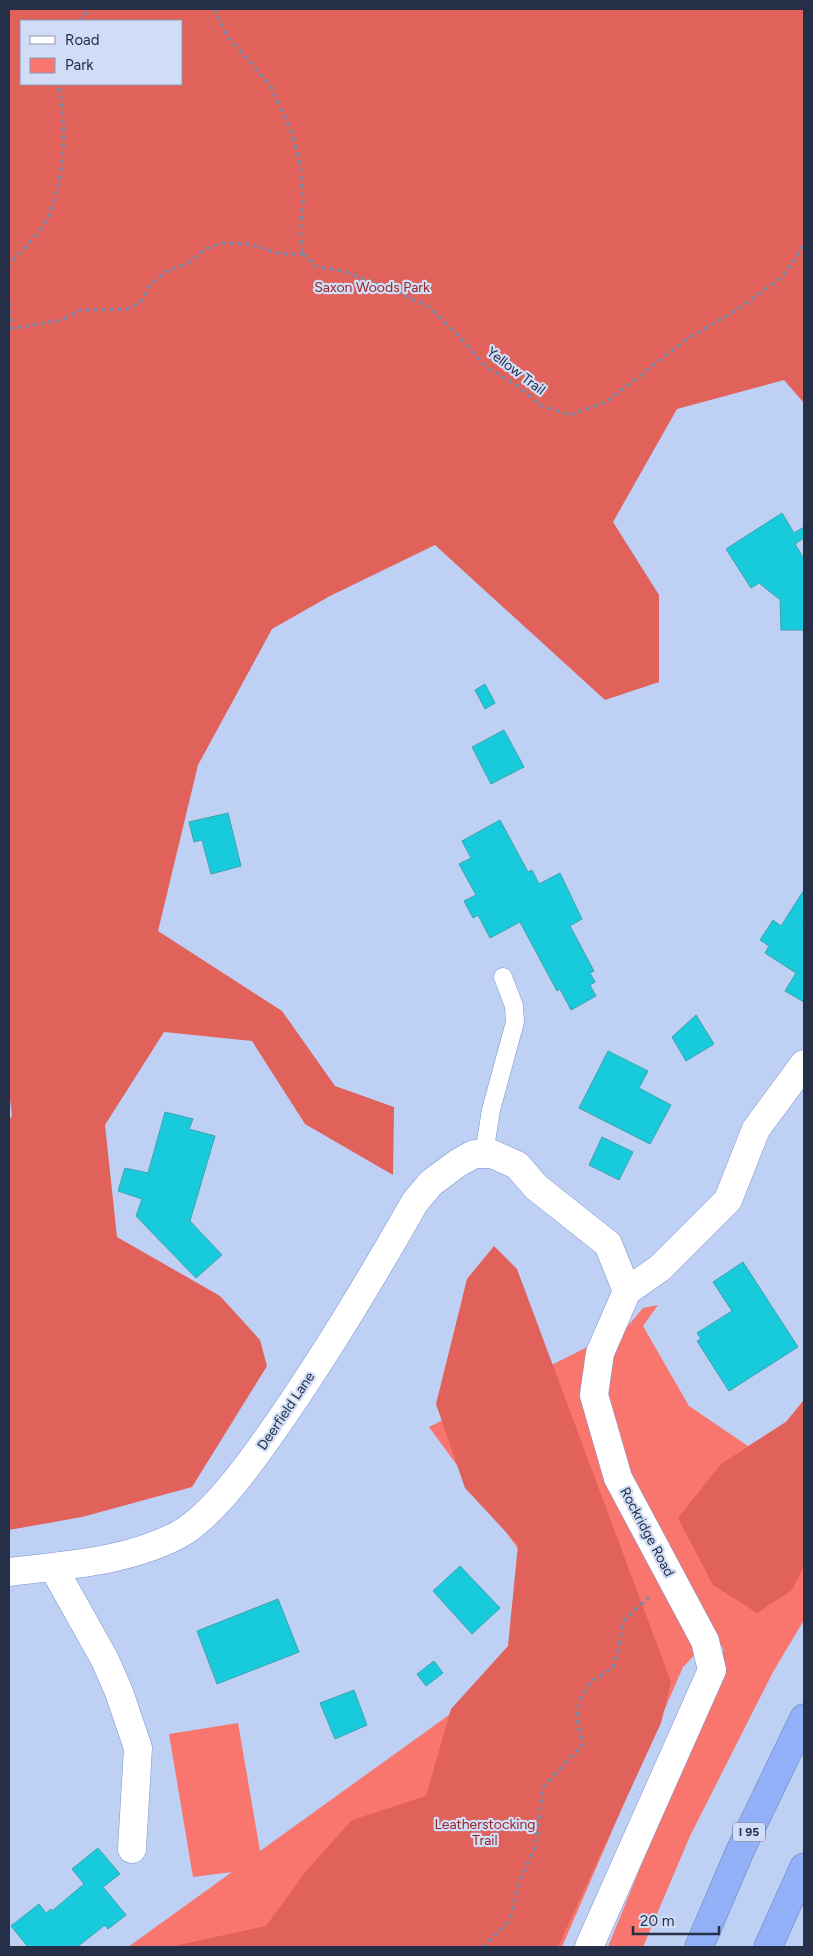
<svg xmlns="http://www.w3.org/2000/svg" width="813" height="1956" viewBox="0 0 813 1956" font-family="Figtree,sans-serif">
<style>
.green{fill:#f8766e}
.forest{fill:#e1615b;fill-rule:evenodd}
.building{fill:#18cbdc;stroke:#40a2ad}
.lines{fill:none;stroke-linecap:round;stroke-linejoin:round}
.service-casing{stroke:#7a94ce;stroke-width:19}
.minor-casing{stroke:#7a94ce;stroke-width:29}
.motorway-casing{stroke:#6b83ba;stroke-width:29}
.path{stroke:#7b8aa9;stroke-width:3;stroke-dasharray:4 4;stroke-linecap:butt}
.service{stroke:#fff;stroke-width:18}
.minor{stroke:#fff;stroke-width:28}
.motorway{stroke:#91b0f7;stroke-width:28}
.labels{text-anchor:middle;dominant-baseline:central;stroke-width:4.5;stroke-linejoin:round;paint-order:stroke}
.shield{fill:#d1ddf6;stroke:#59647c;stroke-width:1}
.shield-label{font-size:12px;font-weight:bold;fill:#253048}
.park-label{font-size:14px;fill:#992525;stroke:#d1ddf6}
.street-label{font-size:14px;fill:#253048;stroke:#d1ddf6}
</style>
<rect width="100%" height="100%" fill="#bfd0f5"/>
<!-- green -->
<path class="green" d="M658 1305 643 1326 689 1406 748 1446 786 1422 804 1400V1620L773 1672 690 1836 643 1947H608L723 1663V1649L715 1634 683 1667 562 1947H128L232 1872 193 1877 169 1734 238 1723 260 1851 574 1625 429 1427 627 1327 643 1308Z"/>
<!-- forest -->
<path class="forest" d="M9 9H804V403L784 380 677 409 613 522 659 595V682L605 700 435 545 330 596 272 629 198 765 158 931 282 1011 335 1086 394 1107 393 1175 305 1124 252 1041 164 1032 105 1125 117 1237 220 1296 260 1340 267 1366 192 1487 82 1517 9 1530V1121L12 1115 9 1091ZM21 21H181V84H21Z
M494 1246 517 1269 671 1682 661 1723 558 1947H169L266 1926 306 1871 352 1820 426 1796 451 1709 508 1646 518 1545 465 1488 436 1404 467 1279Z
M804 1400V1566L792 1590 757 1613 713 1585 678 1518 721 1464 786 1422Z"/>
<!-- building -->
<path class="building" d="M782 513 794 533 804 527V538L795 544 804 559V630H781L780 598 779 599 759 583 751 588 726 549Z
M485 684 495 703 485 709 475 690Z
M504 730 524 767 491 784 472 747Z
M228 813 241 866 211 874 202 840 194 842 189 822Z
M500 820 528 872 532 870 539 884 560 873 582 919 570 926 594 971 590 973 595 982 590 985 596 996 571 1010 560 989 557 991 520 922 490 938 478 915 473 918 464 901 476 895 459 864 471 858 462 841Z
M804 890V923L803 925 804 926V1002L785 991 796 973 765 953 769 946 760 940 773 920 781 926Z
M696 1015 714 1044 686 1061 672 1037Z
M608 1051 648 1071 639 1088 671 1105 650 1144 579 1108Z
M165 1112 193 1119 189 1129 215 1136 190 1221 222 1255 196 1278 136 1216 142 1199 118 1191 125 1168 148 1173Z
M602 1137 633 1152 619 1180 589 1165Z
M743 1262 798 1347 729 1391 697 1341 701 1339 697 1333 732 1311 713 1282Z
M460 1566 500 1608 472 1634 433 1591Z
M278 1599 299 1652 217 1684 197 1631Z
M434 1661 443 1673 426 1686 417 1674Z
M354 1690 367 1725 335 1739 320 1703Z
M98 1848 120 1874 103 1887 126 1915 108 1929 105 1925 77 1947H28L11 1926 39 1904 46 1913 51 1909 52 1911 84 1884 72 1869Z"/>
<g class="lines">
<!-- service casing -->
<g class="service-casing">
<path id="service" d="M484 1154 491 1110 515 1022 514 1006 503 977"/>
</g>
<!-- minor casing -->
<g class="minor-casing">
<path id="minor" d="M627 1291 660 1268 728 1200 756 1129 804 1064
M53 1567 105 1660 119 1692 138 1748 132 1849
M9 1572C65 1565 127 1562 178 1535 210 1518 246 1469 267 1439 321 1363 369 1283 415 1202L431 1183 458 1163 474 1154H492L517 1165 536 1187 608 1244 627 1291 600 1353 594 1395 618 1478 705 1641 712 1670 589 1947"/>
</g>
<!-- motorway casing -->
<g class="motorway-casing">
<path id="motorway" d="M699 1947 740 1851 804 1718
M768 1947 804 1867"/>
</g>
<!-- path -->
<path class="path" d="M214 9 228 37 270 85 292 133 300 164 303 201 300 233 303 254
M79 21 89 9
M303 254 317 267 343 271 388 288 428 306 460 337 485 366 516 385 540 405 570 415 606 402 687 339 738 309 781 278 800 252 804 242
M9 267V264C21 252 44 229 50 213 65 175 67 124 58 84
M9 302 12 327
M9 329 62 320 81 310 127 309 141 302 150 285 165 272 188 263 205 249 222 243 249 244 281 254H303
M483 1947 510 1920 519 1882 536 1845 543 1787 583 1744 577 1720 579 1701 590 1682 613 1668 618 1651 623 1621 649 1597"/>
<!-- service -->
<use href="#service" class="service"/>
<!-- minor -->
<use href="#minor" class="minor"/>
<!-- motorway -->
<use href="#motorway" class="motorway"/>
</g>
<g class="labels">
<!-- shield labels -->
<rect class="shield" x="733" y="1822.5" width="32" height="19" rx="4"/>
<g class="shield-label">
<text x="749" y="1832">I 95</text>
</g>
<!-- park labels -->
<g class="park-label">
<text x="372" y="287">Saxon Woods Park</text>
<text x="485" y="1824">Leatherstocking<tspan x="485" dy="16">Trail</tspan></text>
</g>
<!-- street labels -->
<g class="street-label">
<text transform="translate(516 371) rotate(37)">Yellow Trail</text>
<text transform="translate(286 1411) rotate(-56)">Deerfield Lane</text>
<text transform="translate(647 1532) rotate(62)">Rockridge Road</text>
</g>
</g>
<!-- border -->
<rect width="813" height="1956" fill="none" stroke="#253048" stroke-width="20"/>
<!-- legend -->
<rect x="20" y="20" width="162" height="65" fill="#d1ddf6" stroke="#8c98b0"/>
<rect x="30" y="36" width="25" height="8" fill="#ffffff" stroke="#8c98b0"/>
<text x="65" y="45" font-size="15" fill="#253048">Road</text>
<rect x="30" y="58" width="25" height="15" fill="#f8766e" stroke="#8c98b0"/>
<text x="65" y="70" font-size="15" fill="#253048">Park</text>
<!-- scale -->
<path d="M633 1926v8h86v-8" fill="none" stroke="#253048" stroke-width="2.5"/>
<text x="640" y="1926" font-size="15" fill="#253048" stroke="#d1ddf6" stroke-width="4" paint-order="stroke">20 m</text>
</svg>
